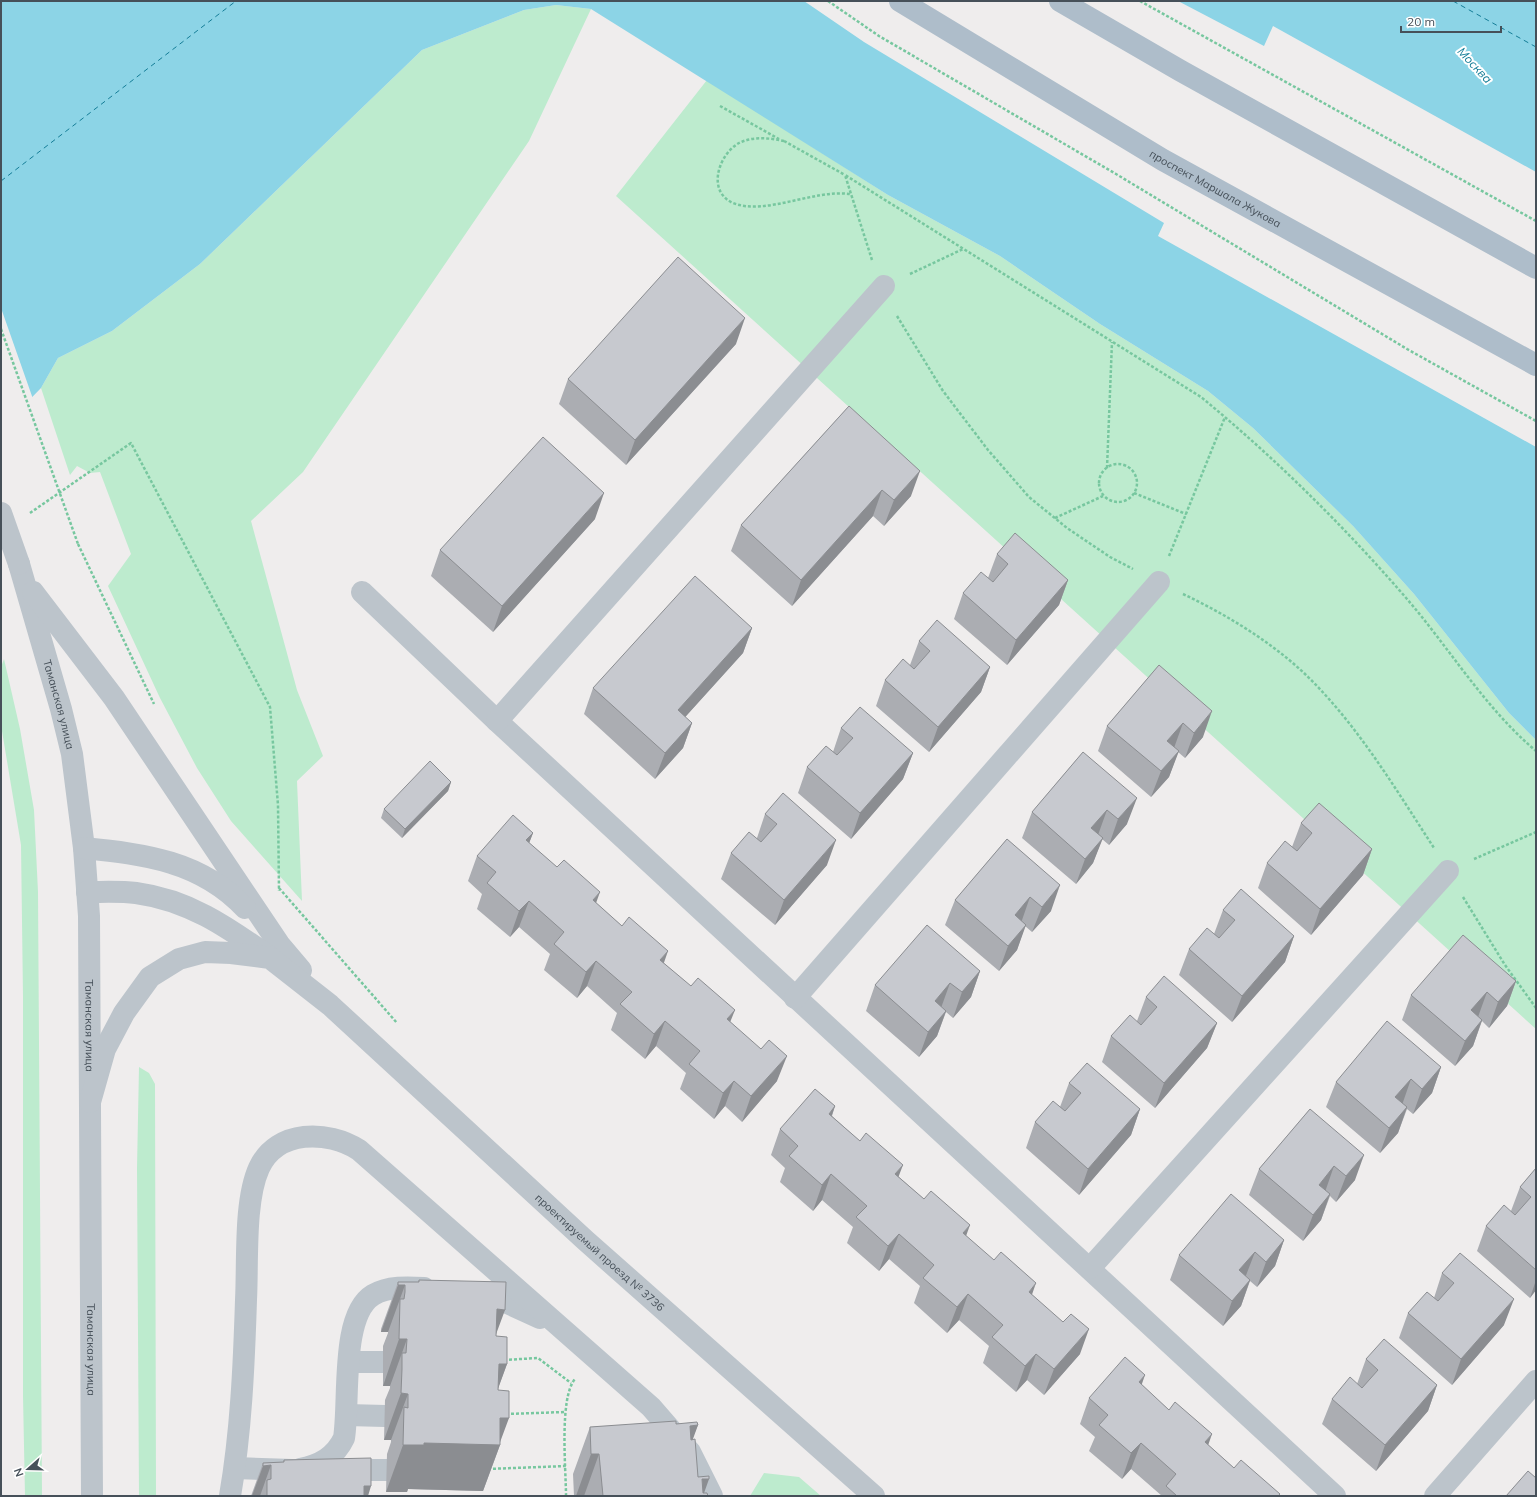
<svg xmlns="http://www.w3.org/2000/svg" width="1537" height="1497" viewBox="0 0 1537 1497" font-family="Mulish,sans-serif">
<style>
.green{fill:#bdebce}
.water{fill:#8cd4e6}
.pier{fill:#efeded}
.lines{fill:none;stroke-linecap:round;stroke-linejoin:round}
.ferry{stroke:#147d97;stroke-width:1;stroke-dasharray:5 4;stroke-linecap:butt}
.path{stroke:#77c79f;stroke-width:2.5;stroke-dasharray:3 2;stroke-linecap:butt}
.minor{stroke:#bcc4cb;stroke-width:22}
.major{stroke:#aebdca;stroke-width:22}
.path-bridge{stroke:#77c79f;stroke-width:2.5;stroke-dasharray:3 2;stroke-linecap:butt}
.minor-bridge{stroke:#bcc4cb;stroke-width:22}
.wall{fill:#abadb2}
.shaded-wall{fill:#8b8d91}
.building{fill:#c7c9cf;stroke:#8b8d91}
.labels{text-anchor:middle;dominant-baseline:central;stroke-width:4;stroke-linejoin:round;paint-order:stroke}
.street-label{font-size:11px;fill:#465059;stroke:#fff}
.water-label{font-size:12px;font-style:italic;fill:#147d97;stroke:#fff}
</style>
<rect width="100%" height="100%" fill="#efeded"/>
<!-- green -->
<path class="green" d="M556 5 591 9 529 141 303 472 251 521 297 690 323 756 297 781 302 901 231 821 197 768 160 698 108 586 131 554 100 472 90 473 77 466 70 475 41 388 58 358 112 331 200 264 422 50 524 10Z
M707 80 888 195 1000 256 1100 324 1208 391 1253 428 1353 526 1414 594 1509 713 1536 740V1029L616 196Z
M4 659 20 729 34 810 38 892 42 1496H25L23 1396V997L21 845 1 725V667Z
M139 1067 149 1073 155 1084 156 1496H139L137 1168Z
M764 1473 799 1477 821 1496H750Z"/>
<!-- water -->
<path class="water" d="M1 1H1536V740L1509 713 1414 594 1353 526 1253 428 1208 391 1100 324 1000 256 888 195 591 9 556 5 524 10 422 50 200 264 112 331 58 358 41 388 1 429Z"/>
<!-- pier -->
<path class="pier" d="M804 1H1178L1264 46 1273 26 1536 172V447L1158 236 1164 223 864 42Z
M1 308 33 399 1 431Z"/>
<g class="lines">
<!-- ferry -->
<path class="ferry" d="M1453 1 1536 47
M1 181 236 1"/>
<!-- path -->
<path class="path" d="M828 1 879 36 1116 174 1407 349 1536 421
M1140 1 1536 221
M720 106 779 139
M784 141C770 138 753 136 739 143 719 154 706 191 733 203 765 216 814 189 850 194
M784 141 845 175
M872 260 845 175 1201 397C1275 458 1344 526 1407 599 1450 649 1485 708 1536 751
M910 274 963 249
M897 316 943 391 988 450 1029 497 1067 528 1110 557 1133 569
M1099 483a19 19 0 1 1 38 0a19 19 0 1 1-38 0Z
M1107 468 1112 342
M1134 493 1186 514
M30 513 131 443 270 707 278 805 279 891
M1055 518 1103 496
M78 544 154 704
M1169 556 1225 417
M1183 594C1227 615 1270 641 1305 674 1357 724 1395 788 1434 848
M1474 859 1536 832
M279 888 397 1023
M1463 897 1505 965 1536 1008
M504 1360 538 1358 571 1383
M506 1414 565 1412
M488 1469 566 1466
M566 1496C566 1469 559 1398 575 1379"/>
<!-- minor -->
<g class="minor">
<path id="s1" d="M19 564 61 709 72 754 84 848 89 916 92 1496"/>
<path d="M33 592 114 698 279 944 301 970"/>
<path d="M362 592 497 721 1335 1496"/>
<path d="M497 721 884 286"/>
<path d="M84 848C144 854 201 861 245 908"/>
<path d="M87 892C103 892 120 891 136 893 188 900 226 926 268 956"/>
<path d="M795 998 1159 582"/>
<path id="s2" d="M90 1102 105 1049 124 1013 150 977 179 959 205 952 231 953 270 958 330 1005 585 1240 874 1496"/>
<path d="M1090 1268 1448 871"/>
<path d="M476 1295 503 1301 540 1318"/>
<path d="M350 1362H383"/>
<path d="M347 1415 385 1416"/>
<path d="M235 1468 292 1470"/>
<path d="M300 1469C320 1465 335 1457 344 1438 350 1401 340 1315 373 1295 388 1286 408 1287 424 1288"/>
<path d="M342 1470H387"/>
<path d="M230 1496C241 1433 244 1364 246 1300 248 1262 244 1201 259 1168 277 1129 328 1130 359 1150L651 1407 690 1452 712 1496"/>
<path d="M1435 1496 1536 1381"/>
</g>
<!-- major -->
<g class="major">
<path id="s3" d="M900 1 1163 160 1536 365"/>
<path d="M1060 1 1181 71 1536 268"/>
</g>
<!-- path-bridge -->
<path class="path-bridge" d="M1 329 78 544"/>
<!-- minor-bridge -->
<path class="minor-bridge" d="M1 513 19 564"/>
</g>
<!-- wall -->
<path class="wall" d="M736 344 626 465 559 404 568 379Z
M849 406 911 496 884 526 873 516 792 606 731 551 741 525Z
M595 519 493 632 431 576 440 550Z
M997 554 1068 580 1059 605 1007 665 954 619 963 593 988 578Z
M752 628 743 653 685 717 692 723 683 748 655 779 584 714 593 688Z
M919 641 990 667 981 692 929 752 876 706 885 680 910 665Z
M1159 665 1203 737 1185 758 1178 752 1169 777 1151 797 1098 751 1107 726Z
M841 728 913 753 903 779 851 839 798 793 807 767 833 752Z
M1083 752 1127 824 1109 845 1102 839 1093 863 1076 884 1022 838 1032 812Z
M451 782 448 791 402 838 381 818 384 809Z
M765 814 827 865 775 925 721 879 731 853 757 838Z
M1301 823 1372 849 1363 875 1311 935 1258 888 1267 863 1292 847Z
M533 833 529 843 596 903 730 1022 777 1081 742 1122 725 1106 714 1119 680 1089 686 1073 656 1046 645 1059 611 1030 617 1013 587 986 577 998 544 970 550 954 519 927 510 937 477 909 482 894 468 881 477 856Z
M1007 839 1051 911 1032 932 1025 926 1017 950 999 971 945 925 955 900Z
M1223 910 1294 936 1285 962 1232 1022 1179 975 1189 949 1214 934Z
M980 971 971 997 953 1018 946 1012 937 1036 919 1057 866 1011 875 985Z
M1516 981 1507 1006 1489 1028 1482 1021 1473 1046 1455 1066 1402 1020 1411 995Z
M1146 997 1217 1023 1207 1048 1155 1108 1102 1062 1111 1036 1137 1021Z
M1441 1067 1432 1093 1413 1114 1407 1109 1398 1133 1380 1153 1326 1107 1336 1082Z
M1069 1083 1140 1109 1131 1135 1079 1195 1026 1148 1035 1122 1060 1107Z
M835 1106 832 1116 899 1177 1032 1295 1080 1354 1044 1395 1027 1380 1016 1392 983 1363 989 1346 959 1320 947 1333 914 1303 920 1286 889 1259 879 1271 847 1243 853 1227 822 1200 813 1211 780 1182 785 1168 771 1155 780 1129Z
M1310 1109 1355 1180 1336 1202 1330 1196 1321 1220 1303 1241 1249 1195 1259 1169Z
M1536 1168V1290L1530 1298 1477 1251 1486 1226 1511 1211 1520 1187Z
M1284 1240 1275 1266 1257 1287 1250 1281 1241 1306 1223 1326 1170 1280 1179 1255Z
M1442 1273 1504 1325 1452 1385 1399 1338 1408 1313 1434 1298Z
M419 1280 496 1334V1336L507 1364 498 1388 500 1445 483 1491 408 1489 407 1492H386L387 1454 391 1442V1440H384L385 1400 390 1388V1386H383V1346L388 1333V1332H381V1329L398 1282H418Z
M1366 1359 1437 1385 1428 1411 1376 1471 1322 1424 1332 1399 1357 1384Z
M1141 1385 1234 1468 1280 1494 1279 1496H1162L1131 1469 1122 1479 1089 1451 1095 1437 1080 1424 1089 1398Z
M676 1424 698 1425 692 1439 698 1477 704 1493 708 1496H574L573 1474 590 1427Z
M284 1460 368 1496H251L263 1463 283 1462Z"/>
<!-- shaded-wall -->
<path class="shaded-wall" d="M745 318 736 344 626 465 635 440Z
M920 471 911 496 884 526 894 500Z
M882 490 873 516 792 606 801 580Z
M604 493 595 519 493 632 502 606Z
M1068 580 1059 605 1007 665 1016 640Z
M752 628 743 653 669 735 678 710Z
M990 667 981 692 929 752 938 727Z
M1212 711 1203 737 1185 758 1194 733Z
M692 723 683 748 655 779 665 753Z
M1183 723 1174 748 1167 741Z
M1179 751 1169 777 1151 797 1161 771Z
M913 753 903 779 851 839 860 813Z
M451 782 448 791 402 838 405 829Z
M1137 798 1127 824 1109 845 1118 819Z
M1107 810 1098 835 1091 828Z
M533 833 523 859 526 840Z
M1103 838 1093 863 1076 884 1085 859Z
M836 840 827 865 775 925 784 900Z
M1372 849 1363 875 1311 935 1320 909Z
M1060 885 1051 911 1032 932 1042 907Z
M600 892 591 917 593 900Z
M1030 897 1021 923 1015 915Z
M529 901 519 927 510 937 519 911Z
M1026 925 1017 950 999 971 1008 946Z
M1294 936 1285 962 1232 1022 1242 996Z
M668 951 659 977 660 960Z
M596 961 587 986 577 998 586 972Z
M980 971 971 997 953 1018 962 992Z
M1516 981 1507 1006 1489 1028 1498 1002Z
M950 983 941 1008 935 1001Z
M1487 992 1478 1017 1471 1010Z
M735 1010 725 1035 727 1019Z
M946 1011 937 1036 919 1057 928 1032Z
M1482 1020 1473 1046 1455 1066 1465 1041Z
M665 1021 656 1046 645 1059 654 1034Z
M1217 1023 1207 1048 1155 1108 1164 1083Z
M787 1056 777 1081 742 1122 751 1096Z
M1441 1067 1432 1093 1413 1114 1422 1089Z
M1411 1079 1402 1105 1395 1097Z
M734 1081 725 1106 714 1119 723 1093Z
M835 1106 826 1132 829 1114Z
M1407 1107 1398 1133 1380 1153 1389 1128Z
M1140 1109 1131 1135 1079 1195 1088 1169Z
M1364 1155 1355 1180 1336 1202 1346 1176Z
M903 1165 893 1191 895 1174Z
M1334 1166 1325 1192 1319 1185Z
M831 1174 822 1200 813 1211 822 1185Z
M1330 1194 1321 1220 1303 1241 1313 1215Z
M970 1225 961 1250 963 1233Z
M899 1234 889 1259 879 1271 888 1246Z
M1284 1240 1275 1266 1257 1287 1266 1262Z
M1255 1252 1245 1278 1239 1270Z
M1250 1280 1241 1306 1223 1326 1232 1301Z
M1536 1280V1290L1530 1298Z
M1036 1283 1027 1309 1029 1292Z
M398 1285H405L388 1332H381Z
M968 1294 959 1320 947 1333 957 1307Z
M1514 1299 1504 1325 1452 1385 1461 1359Z
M497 1309 505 1310 488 1356Z
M1089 1329 1080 1354 1044 1395 1054 1369Z
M399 1339H407L390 1386H383Z
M1036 1354 1027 1380 1016 1392 1025 1366Z
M499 1364H507L490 1411Z
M1145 1375 1136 1401 1139 1382Z
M1437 1385 1428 1411 1376 1471 1385 1445Z
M401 1393 408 1394 391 1440H384Z
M500 1418H509L499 1445H500L483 1491 408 1489 407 1492H386L403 1445 424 1443Z
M698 1425 681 1472 690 1426Z
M1212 1434 1203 1460 1205 1442Z
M1141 1443 1131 1469 1122 1479 1131 1453Z
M591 1454H599L584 1496H576Z
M271 1465 260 1496H252L263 1466Z
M702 1479H709L703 1496Z
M364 1486H371L368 1496H360Z"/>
<!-- building -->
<path class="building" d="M678 257 745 318 635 440 568 379Z
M849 406 920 471 894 500 882 490 801 580 741 525Z
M543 437 604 493 502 606 440 550Z
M1015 533 1068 580 1016 640 963 593 981 572 993 582 1008 564 997 554Z
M695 576 752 628 678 710 692 723 665 753 593 688Z
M937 620 990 667 938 727 885 680 903 659 914 669 930 651 919 641Z
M1159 665 1212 711 1194 733 1183 723 1167 741 1179 751 1161 771 1107 726Z
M860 707 913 753 860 813 807 767 826 746 837 755 853 738 841 728Z
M1083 752 1137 798 1118 819 1107 810 1091 828 1103 838 1085 859 1032 812Z
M430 761 451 782 405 829 384 809Z
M783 793 836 840 784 900 731 853 749 832 761 842 777 824 765 814Z
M1319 803 1372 849 1320 909 1267 863 1285 841 1297 851 1312 833 1301 823Z
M513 815 533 833 526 840 557 867 564 860 600 892 593 900 622 926 629 917 668 951 660 960 691 986 698 978 735 1010 727 1019 761 1049 769 1040 787 1056 751 1096 734 1081 723 1093 689 1064 700 1051 665 1021 654 1034 620 1004 632 992 596 961 586 972 554 944 564 932 529 901 519 911 487 883 496 872 477 856Z
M1007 839 1060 885 1042 907 1030 897 1015 915 1026 925 1008 946 955 900Z
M1241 889 1294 936 1242 996 1189 949 1207 928 1219 938 1235 920 1223 910Z
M927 925 980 971 962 992 950 983 935 1001 946 1011 928 1032 875 985Z
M1463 935 1516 981 1498 1002 1487 992 1471 1010 1482 1020 1465 1041 1411 995Z
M1164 976 1217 1023 1164 1083 1111 1036 1130 1015 1141 1025 1157 1007 1146 997Z
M1387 1021 1441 1067 1422 1089 1411 1079 1395 1097 1407 1107 1389 1128 1336 1082Z
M1087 1063 1140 1109 1088 1169 1035 1122 1053 1101 1065 1111 1081 1093 1069 1083Z
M815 1089 835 1106 829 1114 860 1141 866 1133 903 1165 895 1174 924 1199 931 1191 970 1225 963 1233 994 1260 1001 1252 1036 1283 1029 1292 1063 1322 1071 1314 1089 1329 1054 1369 1036 1354 1025 1366 992 1337 1003 1325 968 1294 957 1307 923 1278 934 1265 899 1234 888 1246 856 1217 867 1206 831 1174 822 1185 789 1156 798 1146 780 1129Z
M1310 1109 1364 1155 1346 1176 1334 1166 1319 1185 1330 1194 1313 1215 1259 1169Z
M1536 1168V1270L1486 1226 1504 1205 1515 1215 1531 1197 1520 1187Z
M1231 1194 1284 1240 1266 1262 1255 1252 1239 1270 1250 1280 1232 1301 1179 1255Z
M1460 1253 1514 1299 1461 1359 1408 1313 1427 1292 1438 1301 1454 1283 1442 1273Z
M419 1280 506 1282 505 1310 497 1309 496 1336 507 1337V1364H499L498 1390 509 1391V1418H500V1445L424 1443V1445H403L404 1407 408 1408V1394L401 1393 402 1369V1353H406L407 1339H399L400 1299H404L405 1292V1285H398V1282H419Z
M1384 1339 1437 1385 1385 1445 1332 1399 1350 1377 1362 1388 1378 1370 1366 1359Z
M1125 1357 1145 1375 1139 1382 1169 1410 1175 1402 1212 1434 1205 1442 1234 1468 1241 1460 1280 1494 1278 1496H1177L1166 1486 1176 1474 1141 1443 1131 1453 1099 1425 1108 1415 1089 1398Z
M676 1421V1424L697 1422 698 1425 690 1426 691 1440 695 1439 698 1477 709 1476V1479H702L703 1493H707L708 1496H603L599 1454H591L590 1427Z
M371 1458V1486H364V1496H267V1480L271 1479V1465L263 1466V1463L284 1462V1460Z
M1528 1471 1536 1478V1496H1506Z"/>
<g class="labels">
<!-- street labels -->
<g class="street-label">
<text stroke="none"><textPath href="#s3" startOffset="367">проспект Маршала Жукова</textPath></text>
<text stroke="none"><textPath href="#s1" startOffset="146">Таманская улица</textPath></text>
<text stroke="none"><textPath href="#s1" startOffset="470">Таманская улица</textPath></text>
<text stroke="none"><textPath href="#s2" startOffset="709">проектируемый проезд № 3736</textPath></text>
<text stroke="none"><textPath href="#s1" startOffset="794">Таманская улица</textPath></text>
</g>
<!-- water labels -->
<g class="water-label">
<text transform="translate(1475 65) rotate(47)">Москва</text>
</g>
</g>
<!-- border -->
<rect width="1537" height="1497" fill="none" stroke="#465059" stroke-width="4"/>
<!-- north arrow -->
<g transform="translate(28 1469) rotate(250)" stroke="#ffffff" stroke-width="3" paint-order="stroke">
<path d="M0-3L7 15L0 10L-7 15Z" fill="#465059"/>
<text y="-6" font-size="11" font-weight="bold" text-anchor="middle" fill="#465059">N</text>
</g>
<!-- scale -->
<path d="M1401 26v6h100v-6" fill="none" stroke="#465059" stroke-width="2"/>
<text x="1407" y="26" font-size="12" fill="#465059" stroke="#ffffff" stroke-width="3" paint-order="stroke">20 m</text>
</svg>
